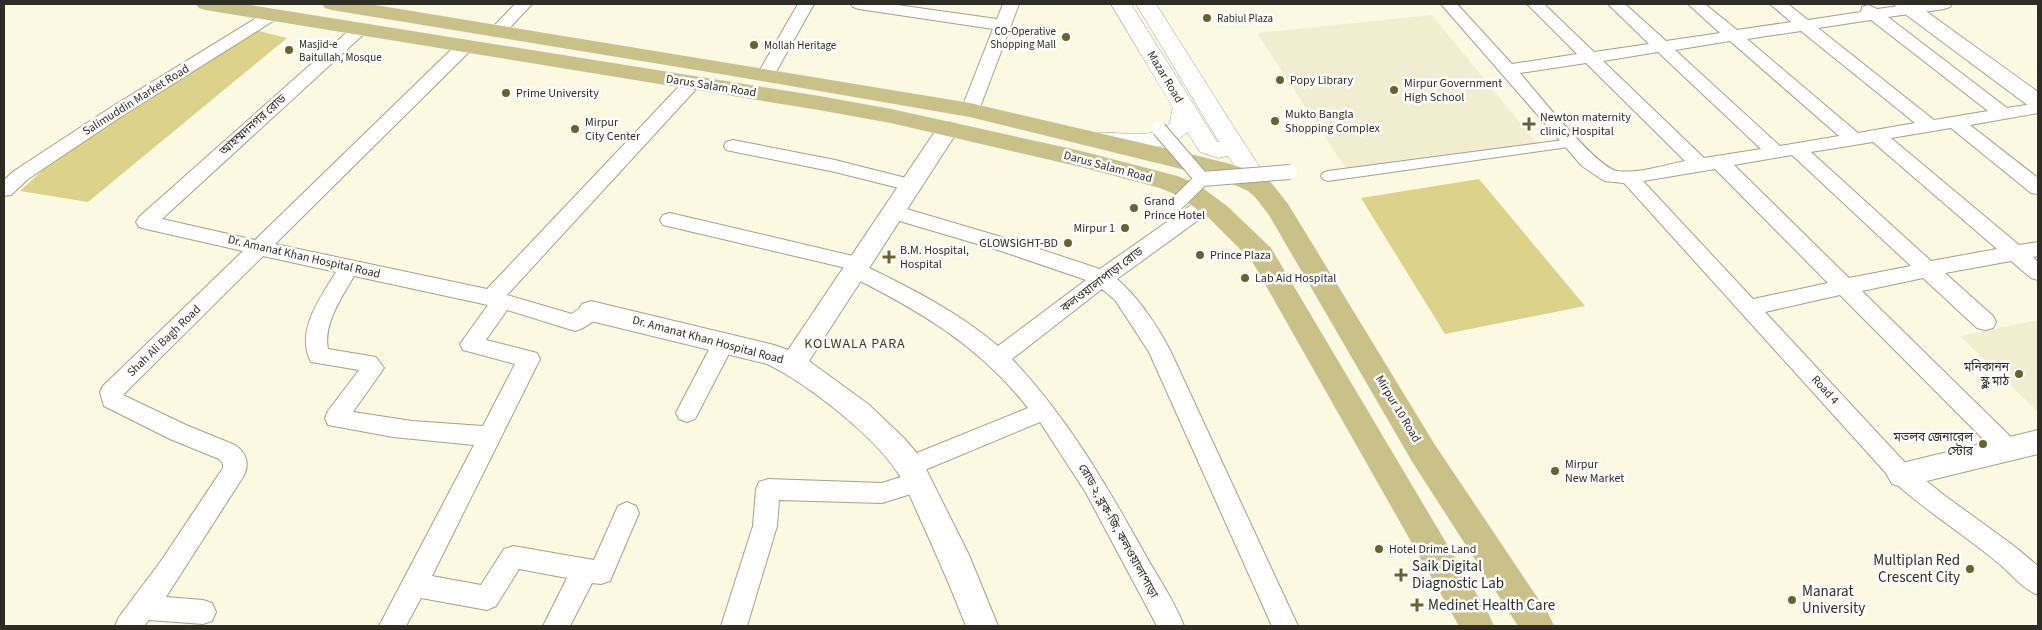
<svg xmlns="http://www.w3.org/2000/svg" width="2042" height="630" viewBox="0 0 2042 630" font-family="'Source Sans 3','Noto Sans Bengali',sans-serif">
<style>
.built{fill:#f1edd0}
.green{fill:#ddd289}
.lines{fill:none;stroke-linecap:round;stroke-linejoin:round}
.pedestrian-casing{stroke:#a3a18c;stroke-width:2}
.minor-casing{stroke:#a3a18c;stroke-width:2}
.tertiary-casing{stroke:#a3a18c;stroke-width:2}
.secondary-casing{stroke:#a3a18c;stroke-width:1}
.primary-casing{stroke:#eee;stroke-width:1}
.pedestrian{fill:#fff;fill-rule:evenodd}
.minor{fill:#fff;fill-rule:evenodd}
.tertiary{fill:#fff;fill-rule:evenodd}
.secondary{fill:#fff;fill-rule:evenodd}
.primary{fill:#cac188;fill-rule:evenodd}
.pedestrian-bridge-casing{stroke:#a3a18c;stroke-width:16;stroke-linecap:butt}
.pedestrian-bridge{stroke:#fff;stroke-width:14}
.poi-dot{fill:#6a622e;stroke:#fff;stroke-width:2}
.labels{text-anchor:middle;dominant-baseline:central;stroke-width:5;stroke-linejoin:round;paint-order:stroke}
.far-poi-label{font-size:11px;fill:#2e2d25;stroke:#fff;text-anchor:start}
.street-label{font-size:12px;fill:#2e2d25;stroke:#fff}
.poi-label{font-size:12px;fill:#2e2d25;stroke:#fff;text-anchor:start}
.neighbourhood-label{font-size:14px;letter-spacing:1px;fill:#423c12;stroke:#fff}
.near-poi-label{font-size:15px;fill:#2e2d25;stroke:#fff;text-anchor:start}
</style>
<rect width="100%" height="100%" fill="#fbf9e2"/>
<!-- built -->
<path class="built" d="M1432 15 1540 147 1348 172 1257 33Z
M2038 320V412L1960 336Z"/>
<!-- green -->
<path class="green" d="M251 29 287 38 88 202 20 191 47 166Z
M1479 179 1585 306 1445 334 1361 198Z"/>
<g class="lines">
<!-- pedestrian casing -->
<g class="pedestrian-casing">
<path id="pedestrian" d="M1571 139 1576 140 1578 143 1576 146 1328 181 1323 179 1321 176 1323 173 1328 171Z"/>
</g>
<!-- minor casing -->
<g class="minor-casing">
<path id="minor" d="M515 4H532L504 34H492L490 31 492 28Z
M798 4H814L772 79 766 80 760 79 757 75Z
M851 4H890L997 19 1003 4H1019L979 110 976 114 970 116 964 114 961 110 993 29 859 9 853 7Z
M1441 4H1457L1512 64 1577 54 1527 4H1544L1594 52 1649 44 1608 4H1625L1666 41 1720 33 1688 4H1705L1737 30 1791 22 1770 4H1788L1808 20 1861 12 1862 7 1868 5 1877 9 1914 4H1952L1950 7 1944 9 1888 17 2007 108 2038 103V113L1970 125 2038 178V194L2031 193 1951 128 1891 138 2019 245 2038 242V256L2033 257 2038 262V280L2031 278 2011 261 1945 273 1993 316 1996 322 1993 328 1985 330 1977 328 1923 278 1862 291 2016 442 2020 449 2016 456 2008 459 2000 456 1840 295 1765 312 1910 468 1944 495 2014 546 2038 566V595C2022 589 2010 572 1997 562 1963 534 1926 511 1894 482L1624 183 1604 181 1582 166ZM1871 20 1988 111 1934 120 1818 28ZM1801 31 1915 123 1858 133 1747 39ZM1730 41 1839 136 1780 146 1675 50ZM1658 52 1761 149 1704 158 1603 61ZM1586 63 1685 161C1666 165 1636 174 1617 171 1597 168 1536 92 1520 73ZM1873 142 1997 249 1931 261 1811 152ZM1792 155 1911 266 1849 278 1734 165ZM1715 169 1828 283 1753 299 1643 181Z
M272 10 278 12 280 15 278 18 125 114 28 179 11 195 4 196V180L14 171 113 106 266 12Z
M360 24 366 26 368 29 366 32 162 219 255 240 458 43H470L472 47 470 51 275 244 487 289 686 79 692 78 698 79 701 83 698 87 507 295 572 314C581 307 587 302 598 305L602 311C596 321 585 328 575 331L507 310 486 340 537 353 540 359 432 576 481 585 504 549 513 546 594 560 618 506 627 502 636 506 639 513 610 581 601 584 592 583 570 626H543L567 578 519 569 496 606 487 610 421 598 406 626H379L474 445 393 437 328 425 325 418 328 411 359 370 311 362C295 332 320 298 336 272L263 256 123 395 186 425 235 445C247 453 250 465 243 477L166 597 203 600 212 603 216 612 212 621 203 624 149 620 144 626H115L119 617 161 561 223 468V464L219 459 170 439 104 406 100 392 103 386 243 251 146 229 139 227 136 222 139 217 354 26ZM354 276 488 305 460 344 463 350 515 364 483 426 412 421 353 412 384 368 376 357 328 349C323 324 342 297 354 276Z
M733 140 835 160 918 181 921 185 918 189 911 191 835 172 726 150 724 146 726 142Z
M1208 196 1215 198 1218 203 1215 208 1117 279C1139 298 1156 324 1170 350L1298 626H1272L1149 352 1115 300 1102 289 1012 359C1068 418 1107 486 1146 556 1159 579 1175 602 1184 626H1157L1086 493 1040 422 920 472 927 475 930 482 927 489 882 503 779 500 777 526 747 626H721L753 526 756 489 759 482 768 479 882 483 907 475 902 473 898 466 902 459 1028 408C980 346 917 309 848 275L845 270 846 268 663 225 660 220 663 215 670 213 866 259 869 264 867 267C913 289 959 313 998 346L1086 280 1001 251 886 217 883 212 886 207 893 205 900 207 1015 241 1100 269 1201 198Z
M724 334 732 336 735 342 695 419 687 422 679 419 676 413 679 407 716 336Z"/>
</g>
<!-- tertiary casing -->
<g class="tertiary-casing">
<path id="tertiary" d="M1894 4H1916L2038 92V109L2030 107 1897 8Z
M948 122 956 124 959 129 809 361 868 404 904 438 920 457 969 555 998 626H966C951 588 935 551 918 514 912 501 906 485 898 473 874 436 807 383 767 364L591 321 582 318 578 311 582 304 591 301 774 345 788 350 940 124Z
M2038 430V454L1902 487 1892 484 1887 475 1892 466 1902 463Z"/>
</g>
<!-- secondary casing -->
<g class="secondary-casing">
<path id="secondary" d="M1111 4H1131L1217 142H1219L1136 4H1156L1242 140 1275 190 1272 196 1263 198 1254 196 1228 156 1218 158 1200 152 1187 132C1168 154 1112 151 1087 144L1083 139 1087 134C1107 128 1155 143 1169 124 1171 120 1171 113 1173 108Z"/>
</g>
<!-- primary casing -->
<g class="primary-casing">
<path id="primary" d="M196 4H243L819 96 891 109 1081 151 1177 176 1197 184 1227 206 1271 248 1489 615 1494 626H1459L1252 261 1209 218 1179 196 1160 188 1081 167 891 123 819 110 206 10 199 8Z
M322 4H369L970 103 1202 157C1225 163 1255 168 1273 185 1278 191 1283 198 1288 204L1435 445 1549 615 1554 626H1518L1413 463 1269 215 1255 197 1248 191 1222 179 970 117 727 75 332 10 325 8Z"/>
</g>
<!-- pedestrian -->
<use href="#pedestrian" class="pedestrian"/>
<!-- minor -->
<use href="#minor" class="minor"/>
<!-- tertiary -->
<use href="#tertiary" class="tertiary"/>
<!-- secondary -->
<use href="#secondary" class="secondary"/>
<!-- primary -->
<use href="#primary" class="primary"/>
<!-- pedestrian-bridge casing -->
<g class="pedestrian-bridge-casing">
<path id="pedestrian-bridge" d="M1159 129 1202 179
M1171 209 1202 179 1290 172"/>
</g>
<!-- pedestrian-bridge -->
<use href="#pedestrian-bridge" class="pedestrian-bridge"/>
</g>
<!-- markers -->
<g class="poi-dot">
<circle cx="1207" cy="18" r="5"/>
<circle cx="1066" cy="37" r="5"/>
<circle cx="754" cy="45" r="5"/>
<circle cx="289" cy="50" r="5"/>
<circle cx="1280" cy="80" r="5"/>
<circle cx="1394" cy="90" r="5"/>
<circle cx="506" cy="93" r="5"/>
<circle cx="1275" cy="121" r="5"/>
<path d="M1526.5 116.5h5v5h5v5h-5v5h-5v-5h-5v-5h5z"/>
<circle cx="575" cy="129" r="5"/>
<circle cx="1134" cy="208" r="5"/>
<circle cx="1125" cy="228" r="5"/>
<circle cx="1068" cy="243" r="5"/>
<circle cx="1200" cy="255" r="5"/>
<path d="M886.5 249.5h5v5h5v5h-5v5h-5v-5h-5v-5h5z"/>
<circle cx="1245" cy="278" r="5"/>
<circle cx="2019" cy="374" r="5"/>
<circle cx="1983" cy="444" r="5"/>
<circle cx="1555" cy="471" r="5"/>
<circle cx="1379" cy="549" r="5"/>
<circle cx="1970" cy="569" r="5"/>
<path d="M1398.5 567.5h5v5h5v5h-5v5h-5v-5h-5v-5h5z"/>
<circle cx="1792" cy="600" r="5"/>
<path d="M1414.5 597.5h5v5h5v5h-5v5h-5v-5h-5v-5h5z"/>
</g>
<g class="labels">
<!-- far-poi labels -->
<g class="far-poi-label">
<text x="1217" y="18">Rabiul Plaza</text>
<text x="1056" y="31" text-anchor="end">CO-Operative<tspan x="1056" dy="13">Shopping Mall</tspan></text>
<text x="299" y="44">Masjid-e<tspan x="299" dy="13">Baitullah, Mosque</tspan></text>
<text x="764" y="45">Mollah Heritage</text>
</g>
<!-- street labels -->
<g class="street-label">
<text transform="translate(1165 77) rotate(59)">Mazar Road</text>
<text transform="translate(711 86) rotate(9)">Darus Salam Road</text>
<text transform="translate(136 100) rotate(-32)">Salimuddin Market Road</text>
<text transform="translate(253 125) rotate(-42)">আহম্মদনগর রোড</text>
<text transform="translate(1108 167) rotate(15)">Darus Salam Road</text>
<text transform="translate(304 257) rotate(13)">Dr. Amanat Khan Hospital Road</text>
<text transform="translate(1102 280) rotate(-37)">কলওয়ালাপাড়া রোড</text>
<text transform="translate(708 340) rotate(15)">Dr. Amanat Khan Hospital Road</text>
<text transform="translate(164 341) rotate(-44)">Shah Ali Bagh Road</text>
<text transform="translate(1825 390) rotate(48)">Road 4</text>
<text transform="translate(1398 409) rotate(59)">Mirpur 10 Road</text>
<text transform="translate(1118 531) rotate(61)">রোড ২, ব্লক-জি, কলওয়ালাপাড়া</text>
</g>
<!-- poi labels -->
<g class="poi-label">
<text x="1290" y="80">Popy Library</text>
<text x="1404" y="83">Mirpur Government<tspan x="1404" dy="14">High School</tspan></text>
<text x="516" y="93">Prime University</text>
<text x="1285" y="114">Mukto Bangla<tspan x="1285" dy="14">Shopping Complex</tspan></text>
<text x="1540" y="117">Newton maternity<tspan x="1540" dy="14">clinic, Hospital</tspan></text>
<text x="585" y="122">Mirpur<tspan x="585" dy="14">City Center</tspan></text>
<text x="1144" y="201">Grand<tspan x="1144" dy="14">Prince Hotel</tspan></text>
<text x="1115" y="228" text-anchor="end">Mirpur 1</text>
<text x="1058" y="243" text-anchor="end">GLOWSIGHT-BD</text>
<text x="900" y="250">B.M. Hospital,<tspan x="900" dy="14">Hospital</tspan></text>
<text x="1210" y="255">Prince Plaza</text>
<text x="1255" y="278">Lab Aid Hospital</text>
<text x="2009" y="367" text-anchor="end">মনিকানন<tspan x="2009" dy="14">স্কুল মাঠ</tspan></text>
<text x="1973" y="437" text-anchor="end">মতলব জেনারেল<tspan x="1973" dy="14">স্টোর</tspan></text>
<text x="1565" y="464">Mirpur<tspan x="1565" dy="14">New Market</tspan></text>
<text x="1389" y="549">Hotel Drime Land</text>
</g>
<!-- neighbourhood labels -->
<g class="neighbourhood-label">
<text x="855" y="344">KOLWALA PARA</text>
</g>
<!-- near-poi labels -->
<g class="near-poi-label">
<text x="1960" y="560" text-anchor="end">Multiplan Red<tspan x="1960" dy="17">Crescent City</tspan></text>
<text x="1412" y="566">Saik Digital<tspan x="1412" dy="17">Diagnostic Lab</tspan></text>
<text x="1802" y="591">Manarat<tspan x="1802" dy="17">University</tspan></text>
<text x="1428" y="605">Medinet Health Care</text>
</g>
</g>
<!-- border -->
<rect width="2042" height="630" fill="none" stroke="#2e2d25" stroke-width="10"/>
</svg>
